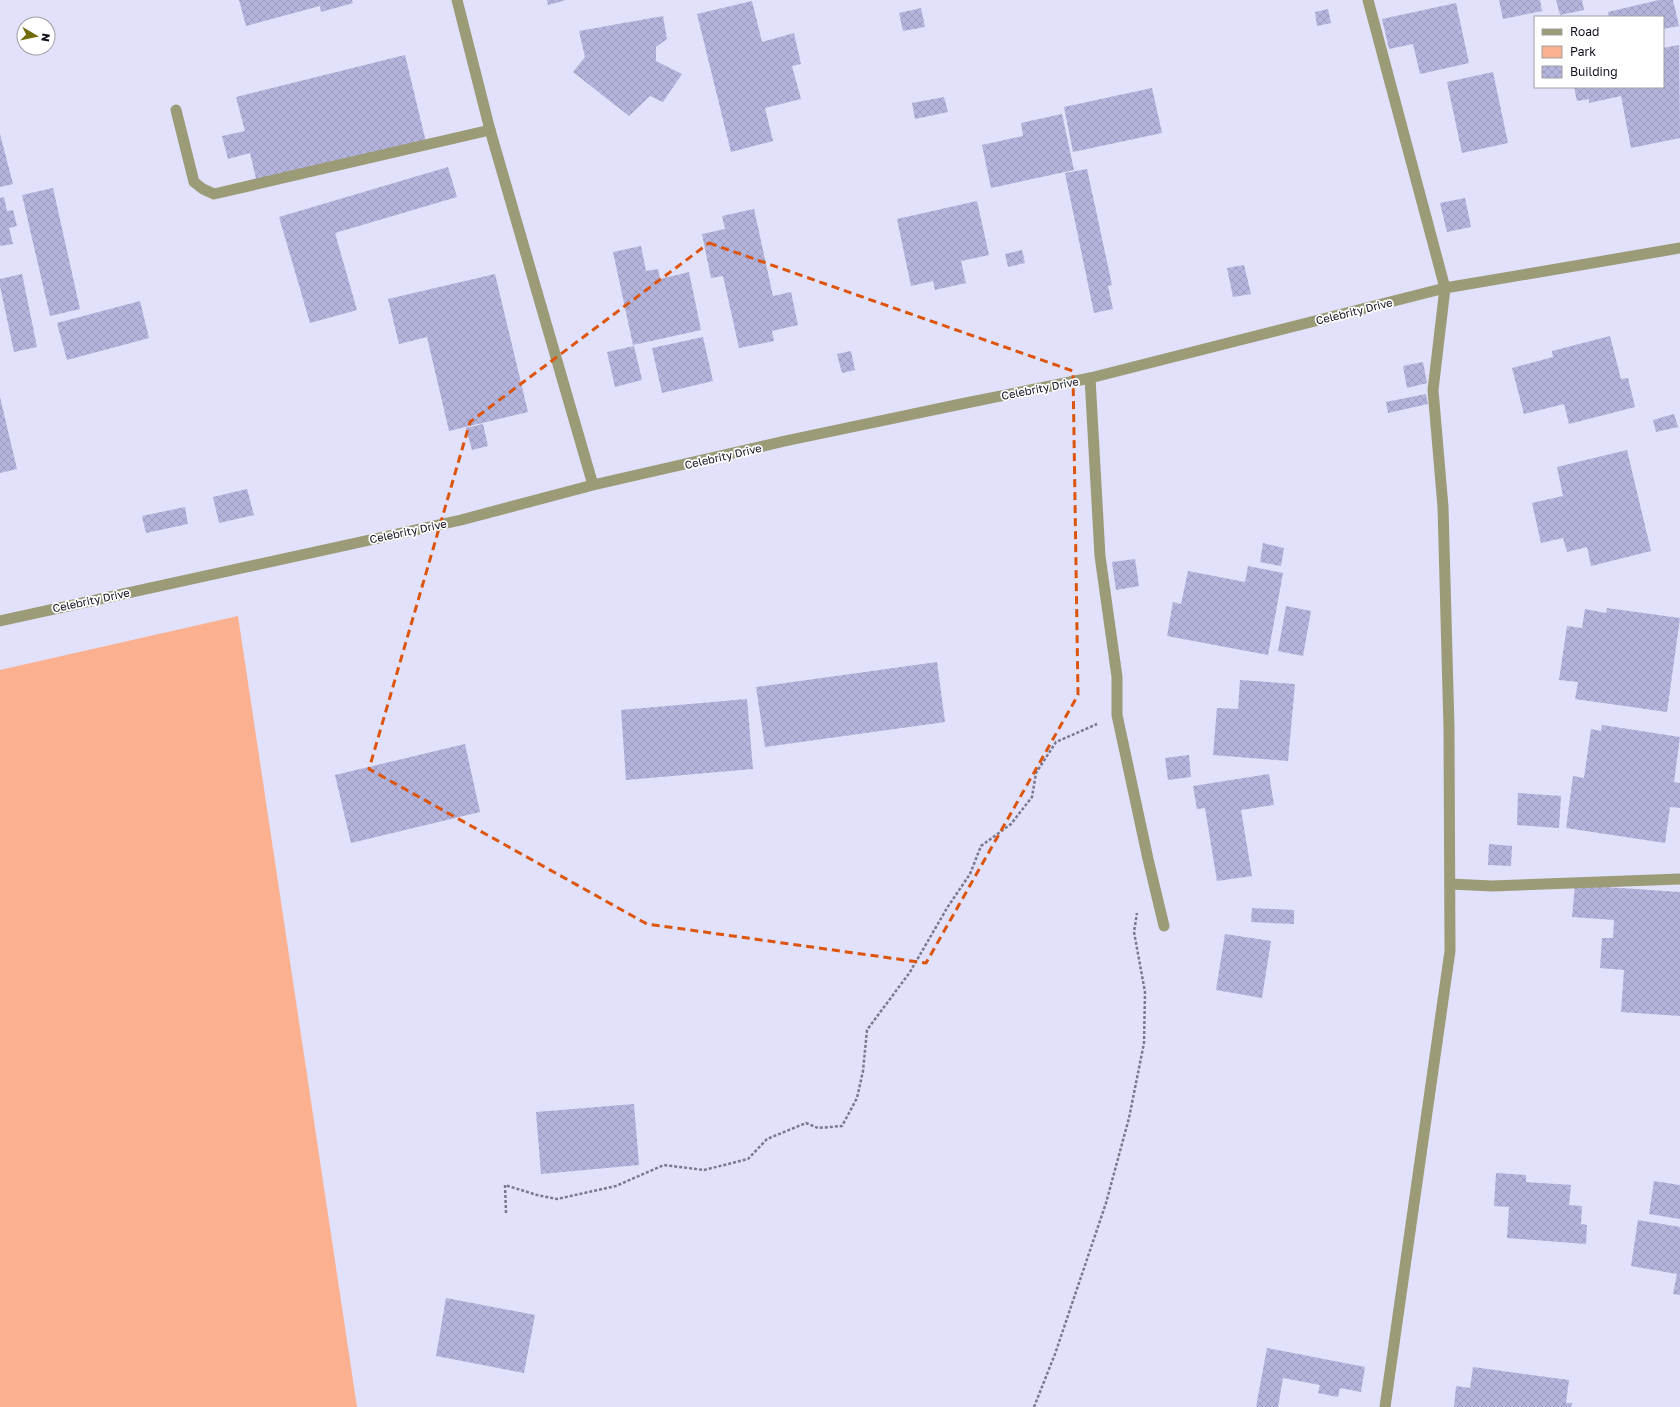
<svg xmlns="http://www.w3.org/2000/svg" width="1680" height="1407" viewBox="0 0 1680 1407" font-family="'Golos Text',sans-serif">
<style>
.green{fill:#fbb18f}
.building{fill:url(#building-cross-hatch)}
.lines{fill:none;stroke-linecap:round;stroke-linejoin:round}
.path{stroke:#79798d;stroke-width:2.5;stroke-dasharray:3 2;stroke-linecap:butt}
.service{stroke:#9c9b78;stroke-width:11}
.minor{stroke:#9c9b78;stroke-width:11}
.marked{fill:none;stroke:#dd550d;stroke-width:3;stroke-dasharray:8 5;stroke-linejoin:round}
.labels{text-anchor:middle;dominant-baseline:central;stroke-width:3.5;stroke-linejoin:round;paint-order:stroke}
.street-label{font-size:11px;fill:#100f1e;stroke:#fff}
</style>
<defs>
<pattern id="building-cross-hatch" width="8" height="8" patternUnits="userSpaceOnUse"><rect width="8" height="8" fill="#b4b4dd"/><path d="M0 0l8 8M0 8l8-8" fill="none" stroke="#9a9abd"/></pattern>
</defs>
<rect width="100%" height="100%" fill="#e1e1fb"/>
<!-- green -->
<path class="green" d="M238 616 357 1407H0V670Z"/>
<!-- building -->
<path class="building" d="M239 0H352L353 3 321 12 320 6 246 26Z
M547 0H566L548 5Z
M1499 0H1540L1542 11 1503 19Z
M1556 0H1582L1584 10 1560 15Z
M1659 0H1673L1679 26 1663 29V17H1609L1608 12Z
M752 1 762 42 794 33 801 64 792 66 801 99 765 108 773 141 731 152 697 14Z
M1456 3 1469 63 1420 74 1413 44 1389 49 1382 19Z
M921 8 925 27 903 31 899 13Z
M1328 9 1331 23 1317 26 1315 12Z
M663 16 667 39 656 47V61L682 74 663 102 650 96 629 116 573 72 585 57 579 31Z
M1679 45 1680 138 1631 148 1621 96 1589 103V99L1577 101 1574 87H1663V48Z
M405 55 426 142 257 183 250 153 228 159 222 136 245 131 236 97Z
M1493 72 1508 143 1462 153 1447 82Z
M1152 88 1162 133 1073 152 1064 107Z
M944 97 948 112 915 119 912 103Z
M1062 114 1074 170 991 188 982 145 1023 136 1021 123Z
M0 134 13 184 0 187Z
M448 167 457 197 335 233 357 310 310 323 279 217Z
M1087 169 1112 285 1108 286 1113 309 1094 313 1065 173Z
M53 188 80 309 50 316 22 195Z
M4 197 7 211 13 210 17 226 9 228 13 244 0 246V198Z
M1465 198 1471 227 1447 232 1440 203Z
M977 201 989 255 961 261 966 283 935 290 933 281 911 286 897 219Z
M754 209 773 296 791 292 798 325 772 331 774 341 739 348 723 276 711 278 702 234 725 229 722 216Z
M641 246 646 271 658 269 660 279 689 272 701 330 633 345 613 252Z
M1022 250 1025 263 1008 267 1005 254Z
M1244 265 1251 294 1233 297 1227 268Z
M22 274 37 347 14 352 0 286V279Z
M495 274 528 412 449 431 427 337 399 344 388 299Z
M140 301 149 338 67 360 57 323Z
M1610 336 1621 379 1628 378 1635 407 1569 424 1564 404 1524 414 1512 368 1553 357 1552 351Z
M703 337 713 381 662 393 652 348Z
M634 346 642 380 615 387 607 352Z
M851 351 855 370 842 373 837 354Z
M1423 362 1427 383 1407 388 1403 366Z
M1426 394 1428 404 1388 413 1386 402Z
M0 397 17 469 0 473Z
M1674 414 1678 427 1656 432 1653 420Z
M483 424 488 446 472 450 466 428Z
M1627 450 1651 551 1591 566 1587 547 1567 552 1563 538 1541 543 1532 503 1563 496 1557 467Z
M247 489 254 515 219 523 213 497Z
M185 507 188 524 146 533 142 516Z
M1263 543 1284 548 1281 566 1260 562Z
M1135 559 1139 586 1116 590 1112 562Z
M1248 566 1283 573 1268 655 1167 636 1173 602 1181 604 1188 571 1245 582Z
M1286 606 1311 611 1303 656 1278 651Z
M1607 608 1680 618 1667 712 1575 699 1578 682 1559 680 1567 626 1582 628 1585 609 1606 613Z
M937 662 945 722 765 747 756 687Z
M1240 680 1295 684 1288 761 1213 755 1217 708 1238 709Z
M747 699 753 769 626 780 621 710Z
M1602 725 1680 737 1674 782 1680 783V808L1670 807 1665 843 1566 828 1573 776 1584 778 1591 729 1601 731Z
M465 744 480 812 351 843 335 775Z
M1189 755 1191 777 1168 780 1165 758Z
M1269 774 1274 805 1241 810 1252 876 1217 881 1205 808 1197 809 1193 786Z
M1518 793 1561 796 1559 828 1517 825Z
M1489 844 1512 846 1511 866 1488 865Z
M1575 885 1680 892V1016L1621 1012 1624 970 1600 968 1602 938H1613L1614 920 1572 917Z
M1252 908 1294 910V924L1251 922Z
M1225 934 1271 941 1262 998 1216 990Z
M634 1104 639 1165 541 1174 536 1112Z
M1496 1173 1526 1175V1182L1571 1185 1569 1205 1582 1206 1581 1224 1587 1225 1586 1244 1507 1238 1509 1207 1494 1206Z
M1654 1181 1680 1185V1219L1649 1214Z
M1638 1220 1680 1227V1295L1673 1294 1677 1274 1631 1266Z
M446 1298 535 1315 524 1373 436 1356Z
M1267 1348 1365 1367 1361 1392 1340 1388 1338 1397 1318 1393 1320 1385 1283 1378 1278 1407H1256Z
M1473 1367 1569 1380 1566 1403H1572L1571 1407H1454L1456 1386 1470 1388Z"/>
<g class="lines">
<!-- path -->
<path class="path" d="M506 1213 505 1185 537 1195 557 1199 616 1186 664 1165 704 1170 748 1159 767 1139 806 1123 818 1128 842 1126 857 1098 863 1071 867 1030 910 972 947 908 970 874 981 846 1011 824 1032 797 1036 773 1056 742 1097 724
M1034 1407 1055 1354 1106 1203 1129 1118 1144 1043 1145 992 1134 932 1137 913"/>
<!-- service -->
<path class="service" d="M176 110 194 182 203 189 214 194 490 130
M1090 378 1100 556 1117 677V715L1148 859 1164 926
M1450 884 1492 886 1680 879"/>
<!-- minor -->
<path class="minor" d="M457 0 490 130 593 485
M1368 0 1445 288 1433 390 1443 507 1449 728 1450 951 1385 1407
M0 621 461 520 593 485 785 441 961 404 1090 378 1445 288 1680 248"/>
</g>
<!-- marked area -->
<path class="marked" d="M709 243 1073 371 1078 695 926 963 647 924 369 769 470 422Z"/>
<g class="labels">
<!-- street labels -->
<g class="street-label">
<text transform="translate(1354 311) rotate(-14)">Celebrity Drive</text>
<text transform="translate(1040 388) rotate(-11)">Celebrity Drive</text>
<text transform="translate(723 456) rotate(-13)">Celebrity Drive</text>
<text transform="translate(408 531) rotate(-12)">Celebrity Drive</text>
<text transform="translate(91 600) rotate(-12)">Celebrity Drive</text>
</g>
</g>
<!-- legend -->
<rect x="1534" y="16" width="130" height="72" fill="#ffffff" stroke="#9f9fa5"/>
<rect x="1542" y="29" width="20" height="6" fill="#9c9b78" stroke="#9f9fa5"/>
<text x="1570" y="36" font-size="12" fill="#100f1e">Road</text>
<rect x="1542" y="46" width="20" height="12" fill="#fbb18f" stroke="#9f9fa5"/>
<text x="1570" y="56" font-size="12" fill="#100f1e">Park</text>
<rect x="1542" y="66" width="20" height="12" fill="url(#building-cross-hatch)" stroke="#9f9fa5"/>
<text x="1570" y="76" font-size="12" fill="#100f1e">Building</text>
<!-- north arrow -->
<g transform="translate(36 36) rotate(99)"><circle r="19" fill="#ffffff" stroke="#9f9fa5"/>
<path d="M0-3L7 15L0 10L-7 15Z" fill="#716c08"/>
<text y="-6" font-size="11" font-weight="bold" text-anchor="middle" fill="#100f1e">N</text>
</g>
</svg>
